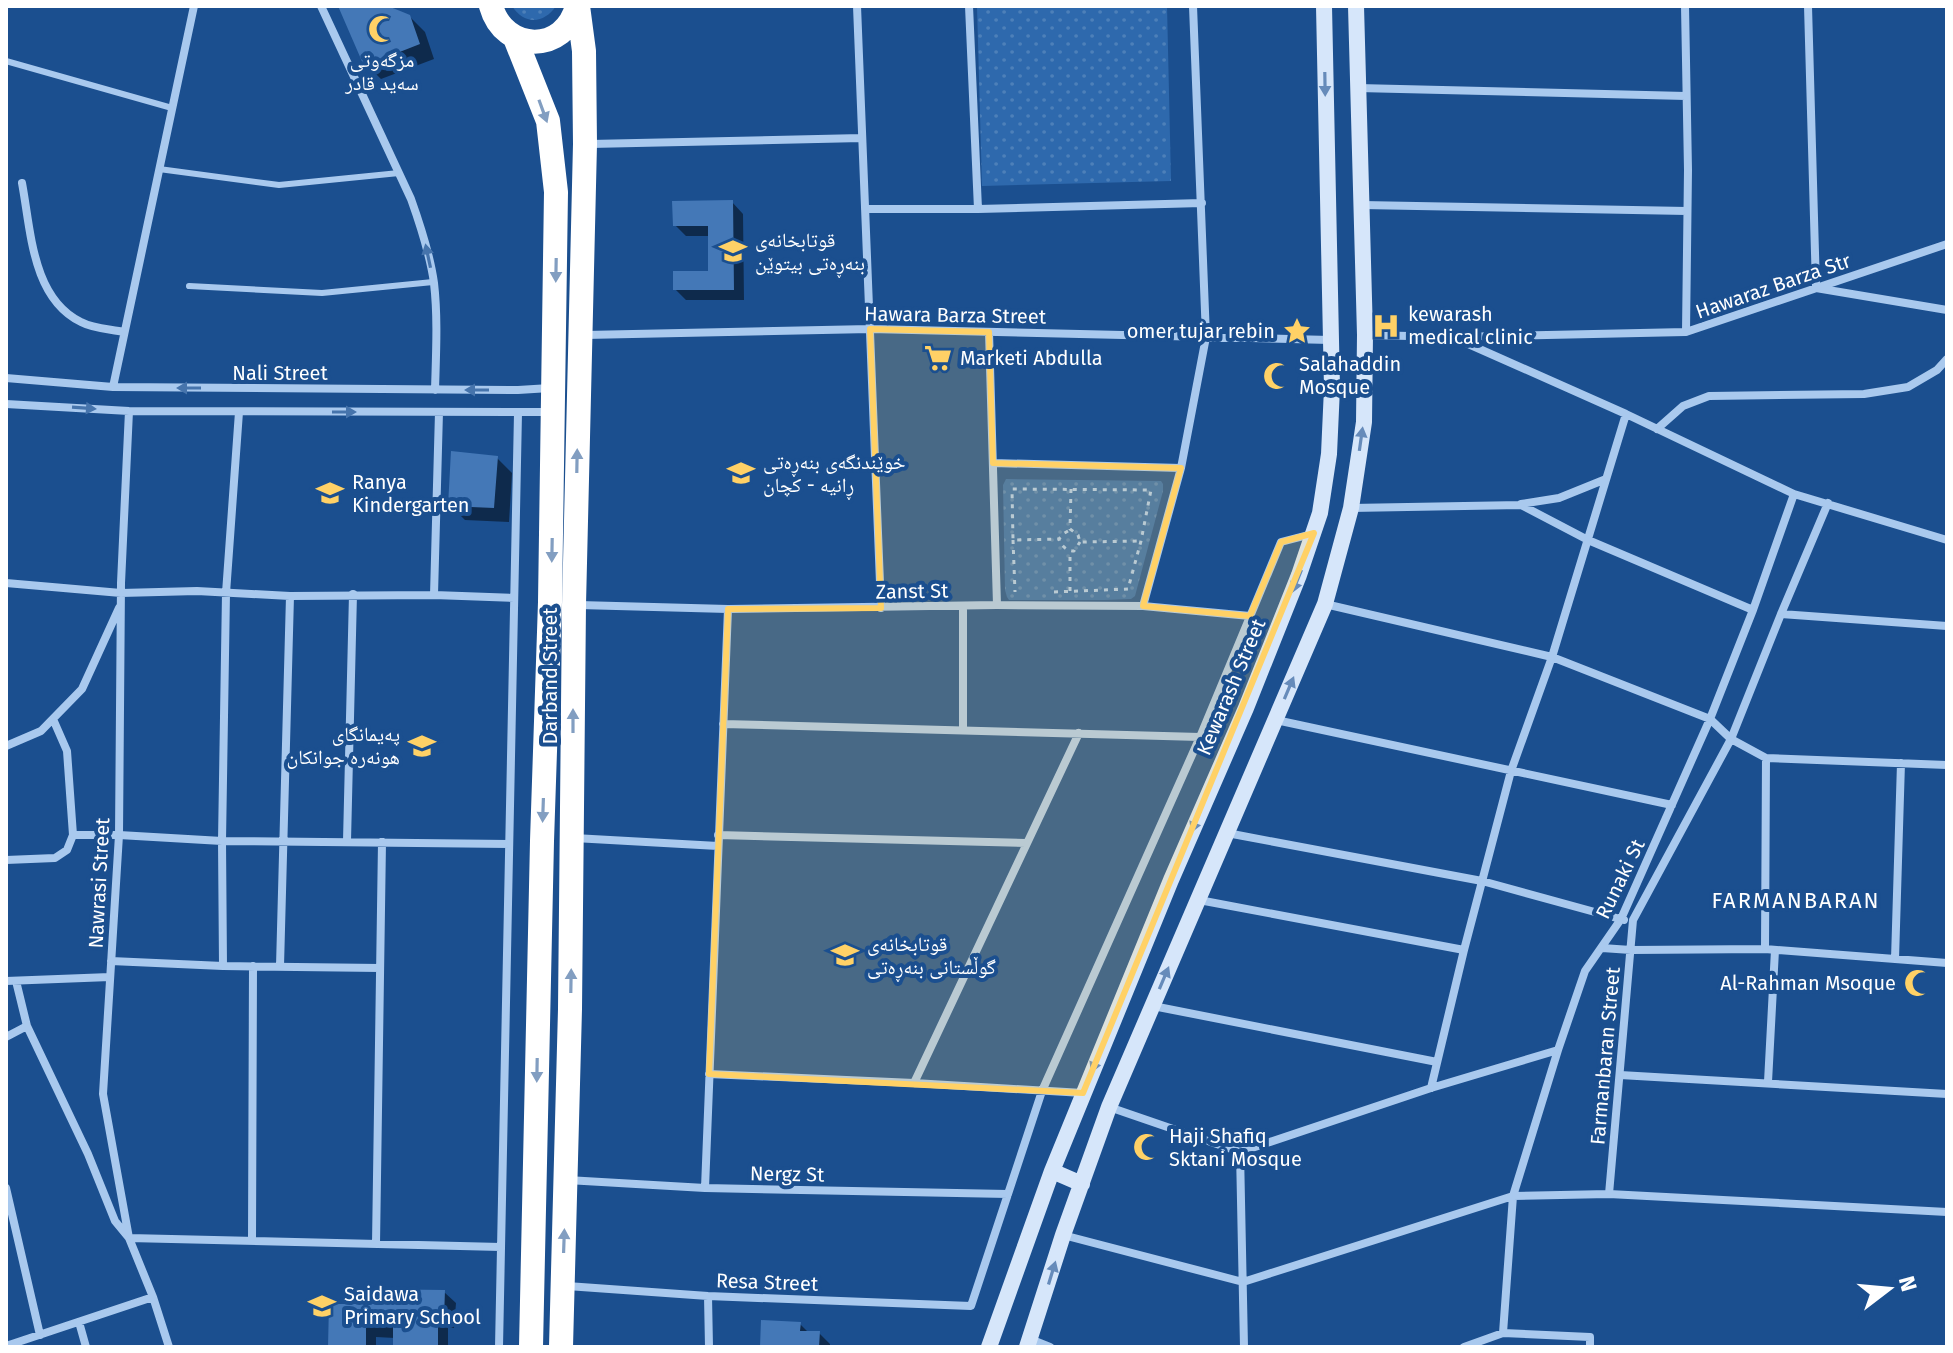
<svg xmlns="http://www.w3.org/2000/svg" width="1953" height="1353" viewBox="0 0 1953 1353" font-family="'Fira Sans','Noto Naskh Arabic',sans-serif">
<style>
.park{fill:url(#park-dots)}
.shadow{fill:#0007}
.building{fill:#4478b7}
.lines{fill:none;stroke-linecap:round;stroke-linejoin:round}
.path{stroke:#a9c9ee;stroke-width:3;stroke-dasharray:4 6;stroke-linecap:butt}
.lane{stroke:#a9c9ee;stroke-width:6}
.street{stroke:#a9c9ee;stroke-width:8}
.secondary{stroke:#d6e6fa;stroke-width:16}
.highway{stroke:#fff;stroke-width:24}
.oneway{fill:#668bba}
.oneway2{fill:#829ec1}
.oneway3{fill:#4674ac}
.marked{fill:#ffd166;fill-opacity:0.2;stroke:#ffd166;stroke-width:6;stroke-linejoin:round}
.labels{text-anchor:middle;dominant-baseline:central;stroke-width:8;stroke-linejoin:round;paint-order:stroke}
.poi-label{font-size:20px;fill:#fff;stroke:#1b4f8f;text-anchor:start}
.street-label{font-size:20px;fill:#fff;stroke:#1b4f8f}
.neighbourhood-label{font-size:22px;letter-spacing:2px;fill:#fff;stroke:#1b4f8f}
</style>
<defs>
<pattern id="park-dots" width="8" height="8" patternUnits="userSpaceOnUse" patternTransform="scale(2)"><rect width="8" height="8" fill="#2e69ad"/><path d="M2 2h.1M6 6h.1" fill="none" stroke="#4d80b9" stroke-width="1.8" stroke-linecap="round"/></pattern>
</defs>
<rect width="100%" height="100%" fill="#1b4f8f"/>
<!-- park -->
<path class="park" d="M512 6H556C544 24 524 25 512 6Z
M977 6H1167L1171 181 982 186Z
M1006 479 1161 481 1163 484V491L1135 596 1131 599 1104 600H1009L1007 597 1005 590 1003 485Z"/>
<!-- shadow -->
<path class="shadow" d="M340 6H388L409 16 425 32 434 59 381 79 366 64Z
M732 202 743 214 744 300H686L675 289 710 273V236H686L675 225Z
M497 458 512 473 509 522 465 520 450 505Z
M444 1292 456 1303 454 1328H448V1347H395V1338L376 1337V1347H330L366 1306Z
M800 1324 809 1333H819L830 1344V1347H762Z"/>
<!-- building -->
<path class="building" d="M338 6H388L410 15 420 44 364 66Z
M733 200 734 290H673V271H708V226H673L672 201Z
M451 451 498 456 494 508 448 506Z
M363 1289 445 1290 444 1318H438V1347H393V1327H366V1347H328L329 1304H364Z
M761 1320 801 1322 800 1331H820L819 1347H760Z"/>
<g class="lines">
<!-- path -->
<path class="path" d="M1071 489 1070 529 1078 535 1080 542 1141 541
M1068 531 1063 534 1059 539C1061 546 1067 551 1074 551L1080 542
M1013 540 1015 592
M1070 591V551
M1054 592 1128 589 1141 541 1151 490 1012 489 1013 540 1059 539"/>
<!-- lane -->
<path class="lane" d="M6 61 172 108
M159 169 279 185 399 173
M189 286 322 293 433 282"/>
<!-- street -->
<path class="street" d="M321 6 411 199C421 227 430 254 434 283 438 318 436 354 435 390
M857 6 881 608
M969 6 978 209
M1685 6 1688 170 1686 332
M1808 6 1816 288 1947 310
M1358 88 1686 96
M590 144 862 138
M22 183C31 231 32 298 81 322 94 329 111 329 124 332
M1362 205 1687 211
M865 209H978L1202 203
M989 332 997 605
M585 335 870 329 1330 340
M1366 335 1452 337 1686 332 1947 244
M1457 339 1626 414 1794 494 1947 540
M6 378 113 387 518 390 550 388
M113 387 194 6
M6 404 129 411 549 412
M129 411 121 583 119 835 103 1094 129 1238 153 1297 169 1347
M1657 429 1683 406 1709 396 1864 394 1908 387 1937 370 1947 359
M993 463 1181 468
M1521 504 1559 498 1606 479
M1351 508 1521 505 1588 540 1753 610
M6 583 121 593 197 591 290 596 434 595 514 598
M434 595 439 412
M1325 604 1552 657 1710 719 1731 739 1766 758 1947 765
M579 605 728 609 997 605 1143 606 1250 616
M1143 606 1181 468 1206 337 1193 6
M1781 614 1947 626
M53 719 67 751 73 835
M1276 720 1672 805
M723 724 1200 737
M963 729V606
M6 746 41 731 82 689 119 608
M1227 833 1482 881 1624 920
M718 835 1026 843
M574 838 718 846
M347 841 353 594
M6 860 55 858 67 850 73 835H119L222 841 509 844
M1199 900 1464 950
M1602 948 1631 950 1765 949 1947 963
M1765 949 1766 758
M1895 959 1901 763
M111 961 223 966 380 968
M223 966 222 841 226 593 239 412
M280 966 290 596
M6 981 110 977
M16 981 27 1026 88 1154 115 1221 129 1238 501 1247
M1153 1006 1437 1062
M6 1037 27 1026
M709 1074 914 1083 1083 1093
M1620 1075 1947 1094
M1768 1082 1775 950
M914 1083 1079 733
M1431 1088 1464 950 1511 771 1552 657 1626 414
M1109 1107 1240 1152 1431 1088 1558 1050
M1240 1152 1244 1347
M567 1180 705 1188 1008 1194
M6 1188 40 1335
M705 1188 728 609
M1609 1194 1633 920 1731 739 1781 614 1828 503
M1063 1235 1243 1282 1513 1196 1609 1194 1947 1212
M252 1241 253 966
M376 1244 382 842
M567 1286 708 1296 971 1306 1042 1091 1200 737 1281 542 1312 534
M708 1296 709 1347
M79 1322 86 1347
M1503 1333 1513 1196 1558 1050 1585 971 1621 919 1710 719 1753 610 1794 494
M1030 1339 1050 1347
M6 1346 153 1297
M499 1347 518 413
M1464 1347 1503 1333 1590 1337V1347"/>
<!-- secondary -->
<path class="secondary" d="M1052 1171 1082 1184
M989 1347 1052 1171 1171 880 1246 708 1299 575 1320 513 1329 454 1332 388 1324 6
M1027 1347 1063 1235 1109 1107 1325 604 1351 508 1364 422 1365 335 1356 6"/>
<!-- highway -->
<path class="highway" d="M491 6C504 53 565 54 577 6
M515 38 548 121 556 192 550 602 542 841 531 1347
M561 1347 570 1009 574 605 585 144 584 51 578 6"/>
</g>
<!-- one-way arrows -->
<defs><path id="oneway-solid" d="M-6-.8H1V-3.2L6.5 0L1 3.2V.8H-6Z" transform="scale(2)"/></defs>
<g class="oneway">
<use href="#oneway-solid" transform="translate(1325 84) rotate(89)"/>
<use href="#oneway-solid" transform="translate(1361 439) rotate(-82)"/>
<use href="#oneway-solid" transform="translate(1297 581) rotate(112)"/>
<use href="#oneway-solid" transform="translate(1289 688) rotate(-67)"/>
<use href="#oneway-solid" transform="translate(1196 821) rotate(113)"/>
<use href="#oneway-solid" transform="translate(1164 978) rotate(-67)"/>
<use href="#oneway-solid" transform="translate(1096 1061) rotate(112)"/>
<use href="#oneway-solid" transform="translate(1052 1273) rotate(-73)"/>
</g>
<g class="oneway2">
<use href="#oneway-solid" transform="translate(543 111) rotate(70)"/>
<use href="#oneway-solid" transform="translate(556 270) rotate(91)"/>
<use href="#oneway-solid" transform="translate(577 461) rotate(-89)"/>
<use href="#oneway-solid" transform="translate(552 550) rotate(91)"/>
<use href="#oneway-solid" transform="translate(573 721) rotate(-90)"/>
<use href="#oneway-solid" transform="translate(543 810) rotate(92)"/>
<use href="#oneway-solid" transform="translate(571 981) rotate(-89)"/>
<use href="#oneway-solid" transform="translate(537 1070) rotate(91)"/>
<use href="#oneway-solid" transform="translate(564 1241) rotate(-88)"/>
</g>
<g class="oneway3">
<use href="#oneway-solid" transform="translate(428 256) rotate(-102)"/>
<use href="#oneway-solid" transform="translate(189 388) rotate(-180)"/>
<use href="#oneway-solid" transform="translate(477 390) rotate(-180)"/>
<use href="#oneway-solid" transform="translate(84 408) rotate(4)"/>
<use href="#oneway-solid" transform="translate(344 412)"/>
</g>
<!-- marked area -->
<path class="marked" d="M870 329 989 332 993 463 1181 468 1143 606 1250 616 1281 542 1314 533 1083 1093 709 1074 728 609 881 608Z"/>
<!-- icons -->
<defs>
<g id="mosque-bare" transform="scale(2.16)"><path d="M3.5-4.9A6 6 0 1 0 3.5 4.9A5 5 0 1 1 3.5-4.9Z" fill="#ffd166" stroke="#1b4f8f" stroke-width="2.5" paint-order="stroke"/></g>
<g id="school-bare" transform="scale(2.16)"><path d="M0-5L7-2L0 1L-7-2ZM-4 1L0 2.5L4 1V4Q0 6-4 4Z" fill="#ffd166" stroke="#1b4f8f" stroke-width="2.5" paint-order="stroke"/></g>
<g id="hospital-bare" transform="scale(2.16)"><path d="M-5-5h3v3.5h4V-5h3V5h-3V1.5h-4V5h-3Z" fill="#ffd166" stroke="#1b4f8f" stroke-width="2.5" paint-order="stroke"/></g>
<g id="sight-bare" transform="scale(2.16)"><path d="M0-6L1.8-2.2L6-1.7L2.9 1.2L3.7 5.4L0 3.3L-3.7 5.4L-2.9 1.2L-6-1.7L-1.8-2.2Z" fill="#ffd166" stroke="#1b4f8f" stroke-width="2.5" paint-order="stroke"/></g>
<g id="supermarket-bare" transform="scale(2.16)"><path d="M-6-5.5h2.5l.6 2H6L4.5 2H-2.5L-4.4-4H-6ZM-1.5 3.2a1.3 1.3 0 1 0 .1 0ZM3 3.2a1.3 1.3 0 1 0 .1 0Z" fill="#ffd166" stroke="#1b4f8f" stroke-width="2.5" paint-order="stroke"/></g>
</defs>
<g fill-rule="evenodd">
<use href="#mosque-bare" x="382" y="29"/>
<use href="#school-bare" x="733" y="251"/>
<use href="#hospital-bare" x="1386" y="326"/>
<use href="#sight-bare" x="1297" y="331"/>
<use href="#supermarket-bare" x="938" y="358"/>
<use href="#mosque-bare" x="1277" y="376"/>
<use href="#school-bare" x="741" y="473"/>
<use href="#school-bare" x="330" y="493"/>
<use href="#school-bare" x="422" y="746"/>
<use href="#school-bare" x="845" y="955"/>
<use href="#mosque-bare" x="1918" y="983"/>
<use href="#mosque-bare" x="1147" y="1147"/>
<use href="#school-bare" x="322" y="1306"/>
</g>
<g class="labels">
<!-- poi labels -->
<g class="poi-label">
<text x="382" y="60" text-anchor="middle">مزگەوتی<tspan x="382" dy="23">سەید قادر</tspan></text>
<text x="755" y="240">قوتابخانەی<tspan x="755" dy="23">بنەڕەتی بیتوێن</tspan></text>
<text x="1408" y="314">kewarash<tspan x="1408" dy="23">medical clinic</tspan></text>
<text x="1275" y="331" text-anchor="end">omer tujar rebin</text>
<text x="960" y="358">Marketi Abdulla</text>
<text x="1299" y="364">Salahaddin<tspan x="1299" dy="23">Mosque</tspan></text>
<text x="763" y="462">خوێندنگەی بنەڕەتی<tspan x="763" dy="23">ڕانیە - کچان</tspan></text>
<text x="352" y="482">Ranya<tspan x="352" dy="23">Kindergarten</tspan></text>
<text x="400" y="734" text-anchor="end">پەیمانگای<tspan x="400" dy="23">هونەرە جوانکان</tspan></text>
<text x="867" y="944">قوتابخانه‌ی<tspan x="867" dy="23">گوڵستانی بنه‌ڕه‌تی</tspan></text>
<text x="1896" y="983" text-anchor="end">Al-Rahman Msoque</text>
<text x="1169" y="1136">Haji Shafiq<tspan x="1169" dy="23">Sktani Mosque</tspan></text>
<text x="344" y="1294">Saidawa<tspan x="344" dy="23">Primary School</tspan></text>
</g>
<!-- street labels -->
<g class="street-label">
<text transform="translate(1773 286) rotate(-19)">Hawaraz Barza Str</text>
<text transform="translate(955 315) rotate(1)">Hawara Barza Street</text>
<text x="280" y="373">Nali Street</text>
<text transform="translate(912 591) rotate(-1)">Zanst St</text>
<text transform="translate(550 676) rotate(-90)">Darband Street</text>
<text transform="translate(1231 687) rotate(-67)">Kewarash Street</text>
<text transform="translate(1620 879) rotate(-64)">Runaki St</text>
<text transform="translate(99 883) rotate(-87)">Nawrasi Street</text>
<text transform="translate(1605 1056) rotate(-85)">Farmanbaran Street</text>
<text transform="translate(787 1174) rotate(1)">Nergz St</text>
<text transform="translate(767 1282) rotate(2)">Resa Street</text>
</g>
<!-- neighbourhood labels -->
<g class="neighbourhood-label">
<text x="1796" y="900">FARMANBARAN</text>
</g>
</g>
<!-- border -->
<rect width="1953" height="1353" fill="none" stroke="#ffffff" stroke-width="16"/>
<!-- north arrow -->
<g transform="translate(1889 1289) rotate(74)" stroke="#1b4f8f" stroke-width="6" paint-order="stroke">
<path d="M0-6L14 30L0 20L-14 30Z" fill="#ffffff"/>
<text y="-12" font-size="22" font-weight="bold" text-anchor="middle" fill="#ffffff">N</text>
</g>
</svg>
